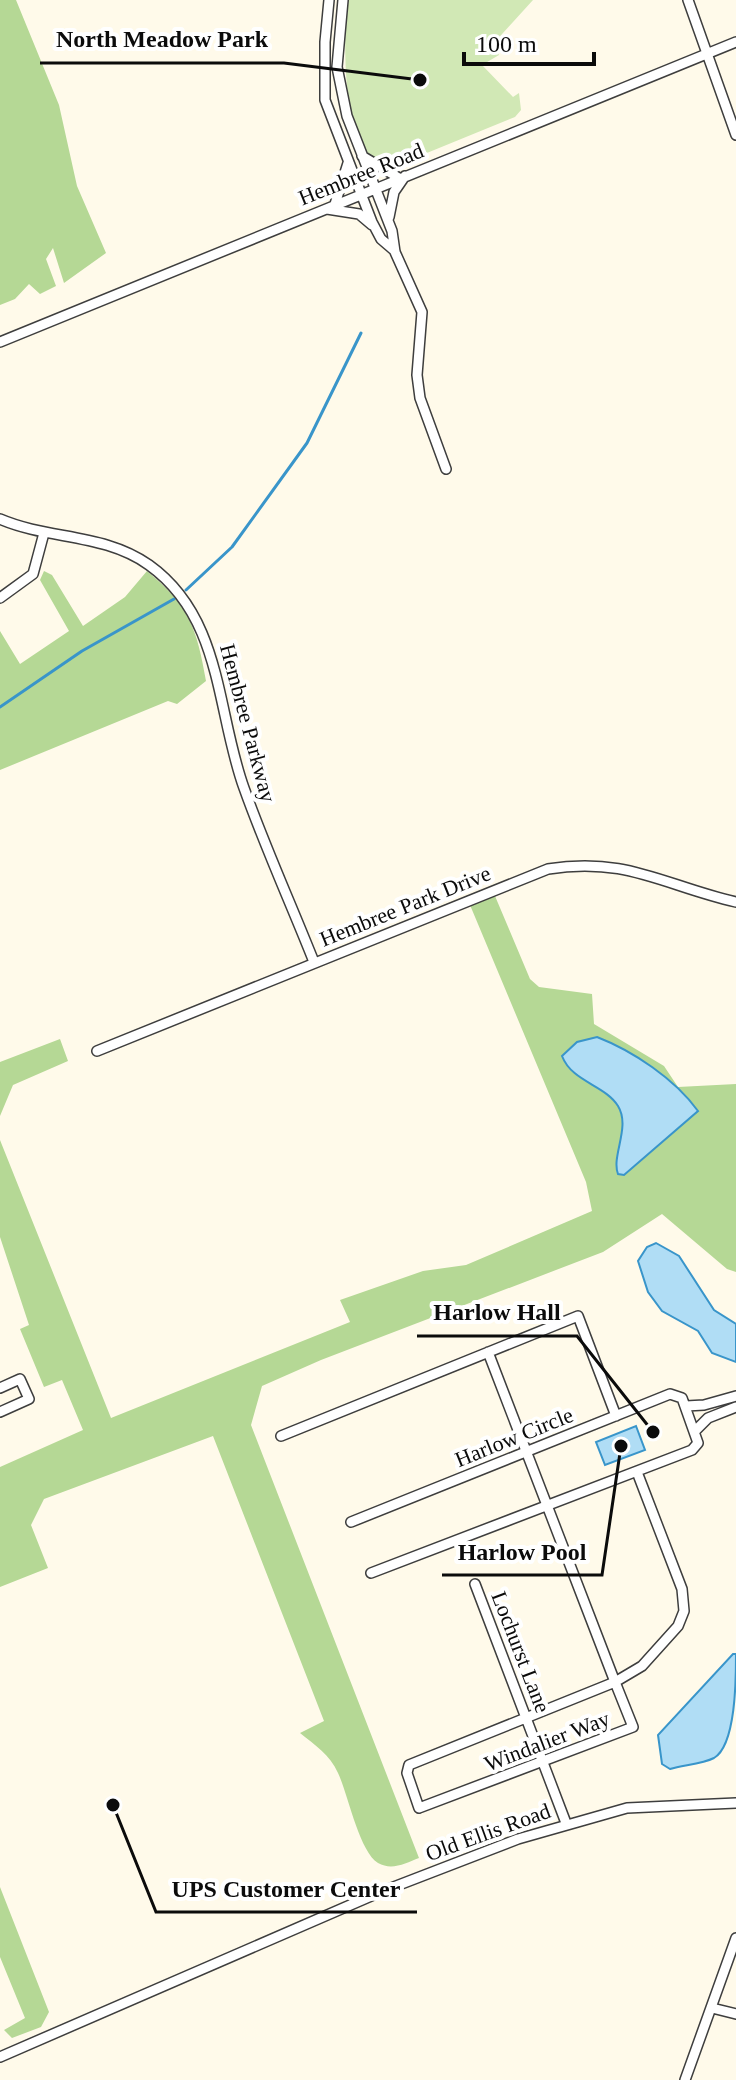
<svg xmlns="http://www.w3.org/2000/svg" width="736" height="2080" viewBox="0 0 736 2080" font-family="Georgia,serif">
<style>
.green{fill:#d1e8b5}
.forest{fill:#b5d895}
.water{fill:#b0ddf5;stroke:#3995ca;stroke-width:2}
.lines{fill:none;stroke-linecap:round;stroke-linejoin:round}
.stream{stroke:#3995ca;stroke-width:3}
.minor-casing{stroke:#3e3e3e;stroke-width:12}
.minor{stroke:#fff;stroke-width:9}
.labels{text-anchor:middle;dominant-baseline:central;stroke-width:8;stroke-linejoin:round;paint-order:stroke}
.street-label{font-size:22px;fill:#0b0b0b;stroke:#fff}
.leader{fill:none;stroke:#0b0b0b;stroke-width:3}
.callout-dot{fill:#0b0b0b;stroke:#fff;stroke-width:3}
.callout-label{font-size:24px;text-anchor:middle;font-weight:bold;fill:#0b0b0b;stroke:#fff;stroke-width:8;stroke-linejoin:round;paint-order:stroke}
</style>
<rect width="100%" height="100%" fill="#fffaea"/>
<!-- green -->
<path class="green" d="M347 0H533L493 44 499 55 482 65 513 97 519 93 521 110 515 117 395 166C338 172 344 35 347 0Z"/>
<!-- forest -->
<path class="forest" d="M0 0H16L59 105 77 186 106 253 64 283 53 248 46 259 56 286 40 294 29 284 15 299 0 305Z
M44 571 52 575 83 626 125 597 147 571C189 606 197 628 206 681L177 704 168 701 0 770V631L20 664 69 631 40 580Z
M495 896 530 979 539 987 592 994 594 1024 664 1066 678 1087 736 1084V1272L727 1269 662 1214 603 1252 321 1360 262 1386 251 1425 419 1858C406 1863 392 1871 378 1863 359 1851 348 1794 338 1773 330 1755 315 1745 300 1733L324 1721 213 1436 44 1499 31 1525 48 1568 0 1587V1467L83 1430 62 1380 44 1387 20 1329 29 1325 0 1237V1140L111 1418 350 1322 340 1300 423 1271 466 1265 592 1211 586 1182 470 905Z
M60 1039 68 1061 13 1085 0 1116V1062Z
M0 1887 49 2012 41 2027 12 2038 4 2030 25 2018 0 1957Z"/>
<!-- water -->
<path class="water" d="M597 1037C633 1051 675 1079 698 1111L624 1175 618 1174C611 1156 631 1127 618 1106 605 1085 572 1082 562 1056L577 1042Z
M656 1243 679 1256 714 1310 736 1324V1362L712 1353 698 1331 662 1311 648 1292 638 1261 647 1247Z
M636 1426 645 1450 605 1465 596 1442Z
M733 1654H736C736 1679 736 1745 714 1758 702 1764 684 1765 670 1769L662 1764 658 1735Z"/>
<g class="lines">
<!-- stream -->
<path class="stream" d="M186 590 232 547 307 443 361 333
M0 707 82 651 174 599"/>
<!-- minor casing -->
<g class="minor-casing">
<path id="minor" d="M329 0 325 42V100L372 222 381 239 395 251
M343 0 337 67 347 116 392 231 395 252 422 312 417 375 420 398 446 469
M688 0 736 135
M362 156 399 178
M335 204 348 163
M327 209 359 214 372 225
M389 217 394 192 405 176
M0 342 736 42
M0 519C49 540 104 533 149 565 223 618 216 711 244 788 265 847 291 904 314 962
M0 598 33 574 44 533
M97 1051 548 869C626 856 665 886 736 902
M488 1352 615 1682 409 1765 407 1773 419 1808 633 1727 615 1682 642 1666 678 1626 684 1611 682 1589 637 1472
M0 1388 20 1379 29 1399 0 1412
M686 1406 704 1405 736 1396
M696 1430 708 1418 736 1407
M281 1436 578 1316 616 1416
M351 1522 670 1394 682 1398 698 1443 692 1450 371 1573
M475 1584 566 1823
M712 2008 736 2014
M0 2057 378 1893 518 1839 627 1808 736 1803
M685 2080 736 1938"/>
</g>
<!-- minor -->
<use href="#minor" class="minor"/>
</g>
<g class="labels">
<!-- street labels -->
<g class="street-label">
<text transform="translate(361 174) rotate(-22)">Hembree Road</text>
<text transform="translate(248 723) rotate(75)">Hembree Parkway</text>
<text transform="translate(405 906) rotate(-22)">Hembree Park Drive</text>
<text transform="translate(514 1437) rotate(-22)">Harlow Circle</text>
<text transform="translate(521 1652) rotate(69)">Lochurst Lane</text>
<text transform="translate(547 1741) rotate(-21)">Windalier Way</text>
<text transform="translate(488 1832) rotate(-20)">Old Ellis Road</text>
</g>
</g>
<!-- callouts -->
<path class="leader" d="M420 80L284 63H40M653 1432L577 1336H417M621 1446L602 1575H442M113 1805L156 1912H417"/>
<g class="callout-dot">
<circle cx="420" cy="80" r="8"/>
<circle cx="653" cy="1432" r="8"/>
<circle cx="621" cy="1446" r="8"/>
<circle cx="113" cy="1805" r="8"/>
</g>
<g class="callout-label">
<text x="162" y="47">North Meadow Park</text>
<text x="497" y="1320">Harlow Hall</text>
<text x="522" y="1560">Harlow Pool</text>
<text x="286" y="1897">UPS Customer Center</text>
</g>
<!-- scale -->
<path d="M464 52v12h130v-12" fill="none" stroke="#0b0b0b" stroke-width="4"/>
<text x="476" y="52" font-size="24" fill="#0b0b0b" stroke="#ffffff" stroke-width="6" paint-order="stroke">100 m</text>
</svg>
